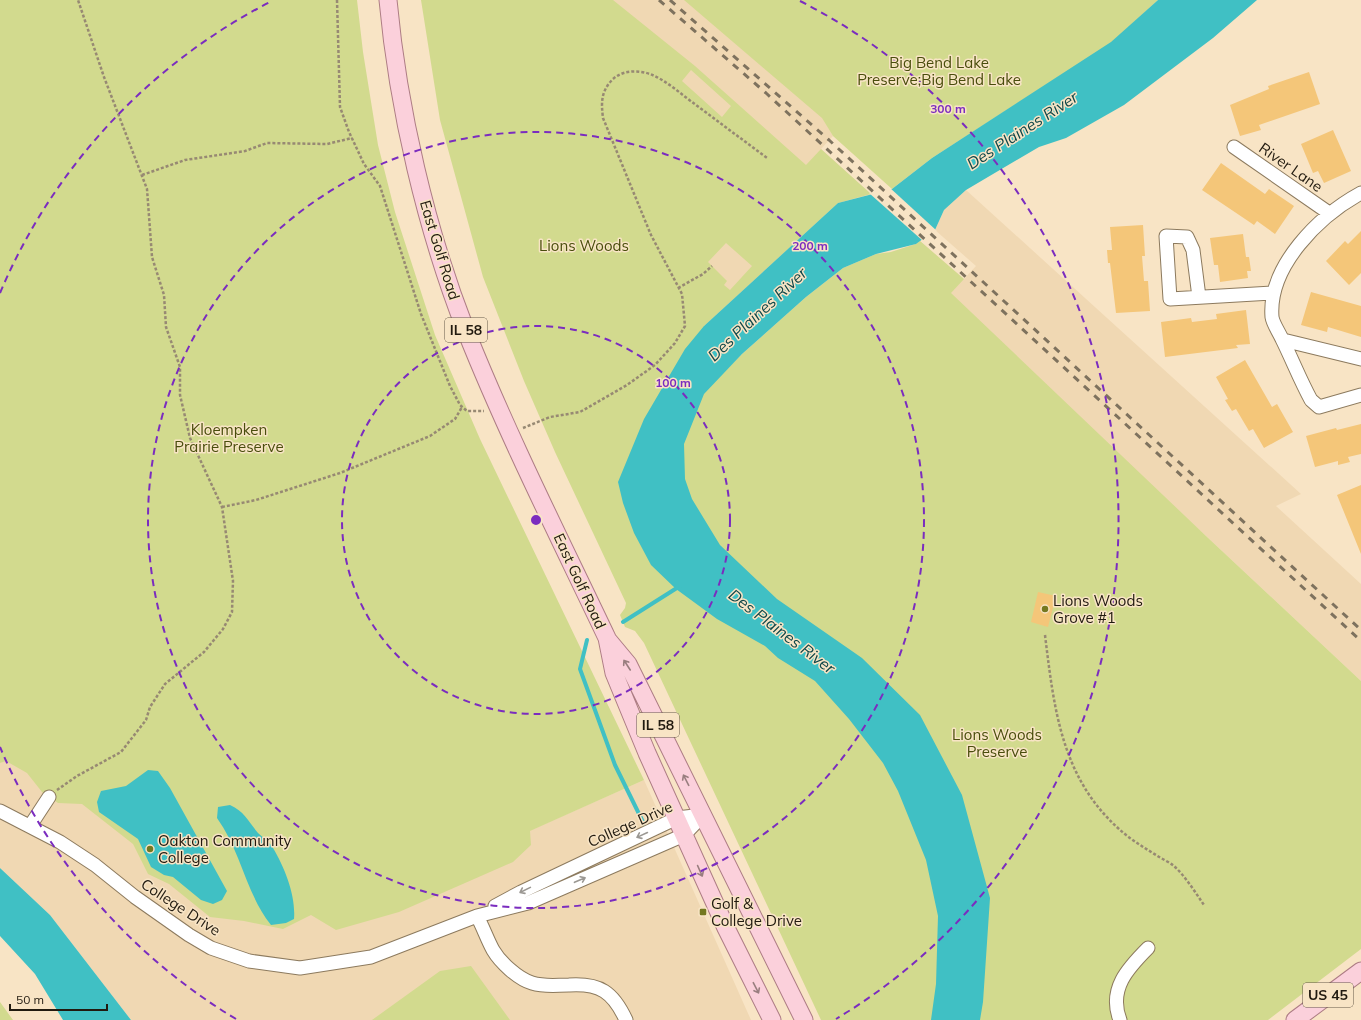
<svg xmlns="http://www.w3.org/2000/svg" width="1361" height="1020" viewBox="0 0 1361 1020" font-family="Mulish,sans-serif">
<style>
.built{fill:#f0d8b3}
.green{fill:#d2da8e;fill-rule:evenodd}
.water{fill:#40c0c4}
.pier{fill:#f8e4c5}
.lines{fill:none;stroke-linecap:round;stroke-linejoin:round}
.stream{stroke:#40c0c4;stroke-width:4}
.building{fill:#f4c679}
.minor-casing{stroke:#8c7a5e;stroke-width:15}
.major-casing{stroke:#ad7c84;stroke-width:19}
.path{stroke:#978973;stroke-width:2.5;stroke-dasharray:3 2;stroke-linecap:butt}
.minor{stroke:#fff;stroke-width:13}
.major{stroke:#fbd0db;stroke-width:17}
.rail{stroke:#7e725e;stroke-width:3;stroke-dasharray:7 7;stroke-linecap:butt}
.oneway{stroke:#997e7f}
.oneway2{stroke:#9b9893}
.ring{fill:none;stroke:#7b2cbf;stroke-width:2;stroke-dasharray:7 5}
.poi-dot{fill:#747820;stroke:#f8e4c5;stroke-width:1.5}
.labels{text-anchor:middle;dominant-baseline:central;stroke-width:3;stroke-linejoin:round;paint-order:stroke}
.shield{fill:#f8e4c5;stroke:#625746;stroke-width:1}
.shield-label{font-size:14px;font-weight:bold;fill:#211a0f}
.park-label{font-size:15px;fill:#494d0c;stroke:#f8e4c5}
.street-label{font-size:15px;fill:#211a0f;stroke:#f8e4c5}
.poi-label{font-size:15px;fill:#211a0f;stroke:#f8e4c5;text-anchor:start}
.water-label{font-size:16px;font-style:italic;fill:#0f4749;stroke:#f8e4c5}
.centre{fill:#7b2cbf;stroke:#f8e4c5;stroke-width:2}
.ring-label{font-size:12px;text-anchor:middle;font-weight:bold;fill:#7b2cbf;stroke:#f8e4c5;stroke-width:3;stroke-linejoin:round;paint-order:stroke}
</style>
<rect width="100%" height="100%" fill="#f8e4c5"/>
<!-- built -->
<path class="built" d="M570 0H756L833 136 821 149 871 194 838 203 704 326Z
M966 190 1301 494 1276 506 1361 584V681L1206 536 891 252 916 244 920 241 964 279 976 266 935 230 944 210Z
M217 666 333 918 644 780 751 1020H131L50 915 0 868V763Z"/>
<!-- green -->
<path class="green" d="M0 0H357L363 52 378 145 395 212 435 335 480 439 644 780 530 831 531 845 513 862 399 912 336 930 311 915 283 929 244 921 210 917 169 884 148 874 133 844 82 804 58 803 42 792 27 773 6 761 0 763Z
M421 0H613L695 66 806 165 821 149 871 194 838 203 704 326 723 373 742 354 806 297 843 268 876 254 891 252 916 244 920 241 964 279 951 293 1206 536 1361 681V949L1268 1020H821L644 643 635 631 625 627 620 615 625 608 626 603 555 452 524 381 483 277 440 120ZM691 70 731 106 722 117 682 81ZM726 243 752 266 730 290 724 285 727 281 708 262Z
M684 0H1158L1111 43 932 158 892 189 833 136 822 118Z
M471 966 510 1020H372L440 971Z
M0 1002 13 1020H0Z"/>
<!-- water -->
<path class="water" d="M1158 0H1257L1213 38 1124 105 1066 138 1039 147 966 190 944 210 935 230 916 244 876 254 843 268 806 297 742 354 704 394 684 444 685 479 692 499 720 545 777 599 862 658 920 715 962 795 990 898 983 1002 980 1020H931L936 984 938 916 926 860 898 791 883 763 849 719 815 681 778 658 765 646 717 619 676 589 651 565 634 533 623 503 618 482 644 419 685 349 704 326 838 203 892 189 932 158 1111 42Z
M148 770 158 771 170 788 227 891 222 900 213 904 201 900 173 877 164 875 151 867 138 839 99 812 97 802 101 791 126 786Z
M230 805C245 812 248 821 258 833 263 838 270 842 273 848 285 868 296 896 294 919L286 923 271 925C246 894 241 851 217 818L218 807Z
M0 868 50 915 131 1020H63L35 974 0 936Z"/>
<!-- pier -->
<path class="pier" d="M889 187 937 231 923 241 869 193Z"/>
<g class="lines">
<!-- stream -->
<path class="stream" d="M623 622 680 586
M587 640 580 669 615 765 644 824"/>
</g>
<!-- building -->
<path class="building" d="M1309 72 1320 104 1259 125 1261 130 1240 136 1230 105 1269 89 1268 86Z
M1333 130 1351 171 1324 183 1318 171 1313 173 1301 144Z
M1221 163 1265 194 1269 189 1294 206 1275 234 1257 221 1254 225 1202 190Z
M1143 225 1145 256H1142L1144 281H1148L1150 311 1116 313 1110 263H1108L1107 250H1112L1110 227Z
M1361 231V273L1349 285 1326 261 1345 241 1348 244Z
M1243 234 1246 257H1249L1251 271H1247L1248 278 1220 282 1218 265H1214L1210 238Z
M1311 292 1361 306V337L1328 327 1327 332 1301 325Z
M1246 310 1250 344 1236 345 1238 348 1165 357 1161 322 1191 318 1192 322 1217 319 1216 314Z
M1245 360 1272 407 1277 404 1293 432 1264 448 1253 429 1249 431 1236 409 1232 411 1225 400 1228 399 1216 377Z
M1361 424V454L1348 457 1350 462 1338 465V461L1315 467 1306 436 1336 428 1337 430Z
M1361 485V554L1337 495Z
M1038 592 1056 596 1048 627 1031 622Z"/>
<g class="lines">
<!-- minor casing -->
<g class="minor-casing">
<path id="minor" d="M1234 147 1329 213
M1361 193C1319 216 1268 266 1272 317 1273 324 1279 332 1282 339 1292 359 1300 380 1311 400L1319 407 1361 395
M1199 297 1193 250 1187 237 1166 236 1170 299 1273 293
M1283 340 1361 359
M0 811 60 842 95 865 135 897 189 935 211 948 249 961 300 968 371 957 477 916 528 903 684 835 703 815
M30 826 49 797
M495 906 521 892 677 818 703 815
M477 916C483 927 487 939 493 950 500 962 518 979 532 983 545 987 556 985 569 985 600 983 613 992 626 1020
M1120 1020C1108 989 1128 968 1148 948"/>
</g>
<!-- major casing -->
<g class="major-casing">
<path id="major" d="M388 0C398 109 426 229 466 331 508 436 559 537 607 638L614 673 647 753 726 928 772 1020
M608 640 628 664 804 1020
M1295 1020 1361 971"/>
</g>
<!-- path -->
<path class="path" d="M337 0 340 107 349 132 364 164 380 186 421 314 450 386 460 405 467 411H484
M142 175 185 160 245 151 267 143 327 144 352 138
M678 288 703 274 712 266
M523 428 550 417 580 412 627 385 655 365 675 343 685 326 682 294 651 235 603 118C601 102 601 91 613 79 623 70 638 70 650 74 666 80 682 95 696 105 720 123 743 140 767 158
M222 507 256 500 340 473 430 436 455 419 462 407
M1045 635C1054 708 1061 777 1119 829 1130 839 1143 847 1156 855 1162 859 1169 862 1174 866 1186 877 1195 892 1204 905
M57 790 77 776 121 752 146 720 150 707 165 684 204 652 223 629 232 612 233 581 222 507 190 438 180 395V367L166 327 164 295 152 257 147 189 104 77 78 0"/>
<!-- minor -->
<use href="#minor" class="minor"/>
<!-- major -->
<use href="#major" class="major"/>
<!-- rail -->
<path class="rail" d="M659 0 766 93 1361 641
M670 0 829 140 1361 630"/>
</g>
<!-- one-way arrows -->
<defs><path id="oneway-shaft" d="M-6 0H5M1.5-3L5.5 0L1.5 3" fill="none" stroke-width="1.6" stroke-linecap="round" stroke-linejoin="round"/></defs>
<g class="oneway">
<use href="#oneway-shaft" transform="translate(627 665) rotate(-123)"/>
<use href="#oneway-shaft" transform="translate(686 780) rotate(-117)"/>
<use href="#oneway-shaft" transform="translate(700 871) rotate(66)"/>
<use href="#oneway-shaft" transform="translate(756 988) rotate(63)"/>
</g>
<g class="oneway2">
<use href="#oneway-shaft" transform="translate(642 835) rotate(155)"/>
<use href="#oneway-shaft" transform="translate(580 880) rotate(-23)"/>
<use href="#oneway-shaft" transform="translate(525 890) rotate(154)"/>
</g>
<!-- distance rings -->
<g class="ring">
<circle cx="536" cy="520" r="194"/>
<circle cx="536" cy="520" r="388"/>
<path d="M236 1019A582 582 0 0 1 0 747M0 293A582 582 0 0 1 272 1M800 1A582 582 0 0 1 836 1019"/>
</g>
<!-- markers -->
<g class="poi-dot">
<circle cx="1045" cy="609" r="4"/>
<circle cx="150" cy="849" r="4"/>
<rect x="699" y="908" width="8" height="8" rx="2"/>
</g>
<g class="labels">
<!-- shield labels -->
<g class="shield">
<rect x="445" y="318" width="42" height="24" rx="3"/>
<rect x="637" y="713" width="42" height="24" rx="3"/>
<rect x="1303" y="983" width="50" height="24" rx="3"/>
</g>
<g class="shield-label">
<text x="466" y="330">IL 58</text>
<text x="658" y="725">IL 58</text>
<text x="1328" y="995">US 45</text>
</g>
<!-- park labels -->
<g class="park-label">
<text x="939" y="62">Big Bend Lake<tspan x="939" dy="17">Preserve;Big Bend Lake</tspan></text>
<text x="584" y="245">Lions Woods</text>
<text x="229" y="429">Kloempken<tspan x="229" dy="17">Prairie Preserve</tspan></text>
<text x="997" y="734">Lions Woods<tspan x="997" dy="17">Preserve</tspan></text>
</g>
<!-- street labels -->
<g class="street-label">
<text transform="translate(1291 167) rotate(35)">River Lane</text>
<text transform="translate(440 250) rotate(73)">East Golf Road</text>
<text transform="translate(580 581) rotate(65)">East Golf Road</text>
<text transform="translate(630 824) rotate(-24)">College Drive</text>
<text transform="translate(181 907) rotate(33)">College Drive</text>
</g>
<!-- poi labels -->
<g class="poi-label">
<text x="1053" y="600">Lions Woods<tspan x="1053" dy="17">Grove #1</tspan></text>
<text x="158" y="840">Oakton Community<tspan x="158" dy="17">College</tspan></text>
<text x="711" y="903">Golf &amp;<tspan x="711" dy="17">College Drive</tspan></text>
</g>
<!-- water labels -->
<g class="water-label">
<text transform="translate(1022 130) rotate(-33)">Des Plaines River</text>
<text transform="translate(757 314) rotate(-43)">Des Plaines River</text>
<text transform="translate(782 631) rotate(37)">Des Plaines River</text>
</g>
</g>
<circle cx="536" cy="520" r="6" class="centre"/>
<g class="ring-label">
<text x="948" y="113">300 m</text>
<text x="810" y="250">200 m</text>
<text x="673" y="387">100 m</text>
</g>
<!-- scale -->
<path d="M10 1004v6h97v-6" fill="none" stroke="#211a0f" stroke-width="2"/>
<text x="16" y="1004" font-size="12" fill="#211a0f" stroke="#f8e4c5" stroke-width="3" paint-order="stroke">50 m</text>
</svg>
